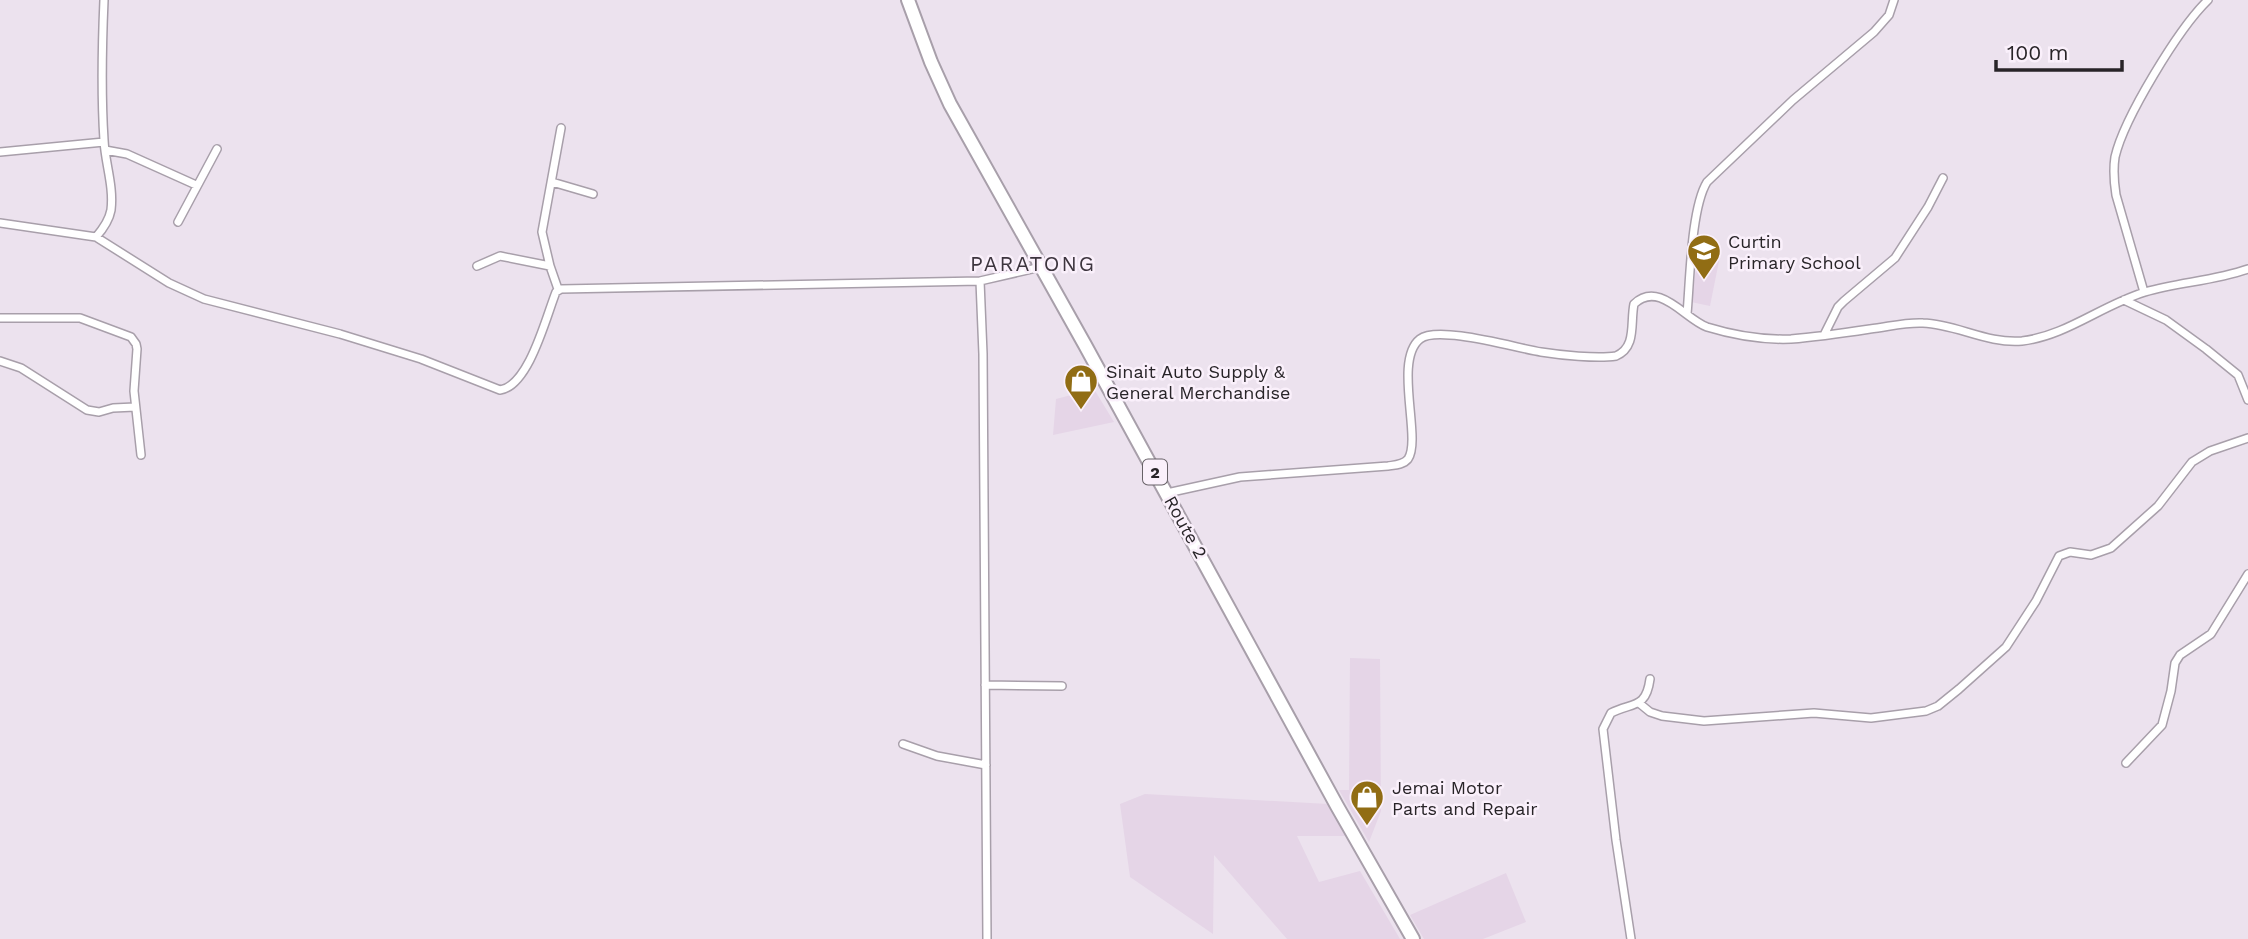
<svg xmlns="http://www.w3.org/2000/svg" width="2248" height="939" viewBox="0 0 2248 939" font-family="'Work Sans',sans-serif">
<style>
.built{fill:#e5d5e7}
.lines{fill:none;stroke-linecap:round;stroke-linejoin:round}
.minor-casing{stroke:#a89faa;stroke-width:10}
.trunk-casing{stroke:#a89faa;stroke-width:16}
.minor{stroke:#fff;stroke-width:7}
.trunk{stroke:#fff;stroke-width:12}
.labels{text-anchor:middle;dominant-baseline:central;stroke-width:5;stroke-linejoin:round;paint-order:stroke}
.shield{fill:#faf0fb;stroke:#676167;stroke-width:2}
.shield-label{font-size:16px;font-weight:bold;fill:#282428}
.poi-label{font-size:18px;fill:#282428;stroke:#faf0fb;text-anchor:start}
.street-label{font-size:18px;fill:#282428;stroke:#faf0fb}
.quarter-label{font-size:21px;letter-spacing:2px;fill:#3d353e;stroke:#faf0fb}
</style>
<rect width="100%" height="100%" fill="#ece2ee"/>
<!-- built -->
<path class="built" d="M1698 256 1719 261 1710 306 1691 302Z
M1094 389 1114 422 1053 435 1056 399Z
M1350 658 1380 659 1381 811 1369 842 1339 790H1349Z
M1145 794 1328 804 1345 836H1297L1319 882 1360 871 1400 939H1287L1214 855 1213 934 1130 877 1120 804Z
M1506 873 1526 922 1483 939H1424L1410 915Z"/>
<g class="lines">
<!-- minor casing -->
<g class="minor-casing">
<path id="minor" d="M105 150 127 154 196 185
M0 152 104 142
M552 182 593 194
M178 222 217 149
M0 223 96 237 169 283 204 299 340 334 421 359 500 390C529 386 546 317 556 292L561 289 980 281 1041 267
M96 237C103 229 109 221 111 210 114 186 105 163 104 140 101 94 102 46 104 0
M477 266 500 256 550 266 558 289
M550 266 542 232 561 128
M980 281 983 354 987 939
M2144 292 2116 195C2114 182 2113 170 2115 157 2124 118 2179 28 2208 0
M2124 300 2166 320 2206 349 2238 375 2248 400
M1687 314C1690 281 1691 208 1707 182L1793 100 1874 32 1889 15 1894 0
M0 318H80L131 337 136 344 137 349 134 391 141 455
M1824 335 1838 307 1844 301 1895 258 1928 207 1943 178
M0 361 21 368 87 410 99 412 113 408 135 407
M1167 493 1240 477 1388 466C1395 465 1403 465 1408 459 1422 439 1393 360 1420 339 1438 325 1516 348 1541 352 1560 355 1597 359 1616 356 1637 347 1630 323 1634 304 1659 280 1685 319 1707 327 1733 335 1764 340 1791 339 1817 337 1844 333 1870 329 1888 327 1905 322 1923 323 1956 324 1987 344 2022 341 2066 336 2102 305 2145 292 2179 282 2214 281 2248 269
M985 685 1062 686
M1639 703 1650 712 1662 716 1704 721 1814 713 1871 718 1926 711 1938 706 1959 689 2006 647 2036 601 2059 556 2070 552 2091 555 2111 548 2158 506 2192 462 2210 451 2248 438
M903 744 937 756 986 765
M2126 763 2162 725 2171 691 2175 663 2180 655 2211 634 2248 574
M1631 939 1616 840 1603 729 1611 713C1633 702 1646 709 1650 679"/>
</g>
<!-- trunk casing -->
<g class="trunk-casing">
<path id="trunk" d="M908 0 931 62 950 104 1085 345 1337 806 1413 939"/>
</g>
<!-- minor -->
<use href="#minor" class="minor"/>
<!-- trunk -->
<use href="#trunk" class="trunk"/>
</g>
<!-- icons -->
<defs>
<g id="school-pin" transform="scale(1.75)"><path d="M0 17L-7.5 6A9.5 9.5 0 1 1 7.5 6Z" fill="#916d14" stroke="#faf0fb"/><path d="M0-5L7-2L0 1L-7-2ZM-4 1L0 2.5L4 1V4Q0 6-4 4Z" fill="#fff"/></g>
<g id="shop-pin" transform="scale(1.75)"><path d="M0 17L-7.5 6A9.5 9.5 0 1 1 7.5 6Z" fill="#916d14" stroke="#faf0fb"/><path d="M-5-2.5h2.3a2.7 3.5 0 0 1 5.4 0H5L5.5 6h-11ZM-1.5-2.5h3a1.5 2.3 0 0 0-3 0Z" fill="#fff"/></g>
</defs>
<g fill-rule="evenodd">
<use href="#school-pin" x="1704" y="251"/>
<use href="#shop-pin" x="1081" y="381"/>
<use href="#shop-pin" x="1367" y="797"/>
</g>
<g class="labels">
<!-- shield labels -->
<rect class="shield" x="1143" y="459.5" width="24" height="25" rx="5"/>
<g class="shield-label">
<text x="1155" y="472">2</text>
</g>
<!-- poi labels -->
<g class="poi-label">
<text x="1728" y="241">Curtin<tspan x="1728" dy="21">Primary School</tspan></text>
<text x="1106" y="371">Sinait Auto Supply &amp;<tspan x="1106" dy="21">General Merchandise</tspan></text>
<text x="1392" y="787">Jemai Motor<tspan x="1392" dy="21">Parts and Repair</tspan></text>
</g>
<!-- street labels -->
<g class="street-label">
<text transform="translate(1186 527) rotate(61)">Route 2</text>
</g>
<!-- quarter labels -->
<g class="quarter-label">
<text x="1033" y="263">PARATONG</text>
</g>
</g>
<!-- scale -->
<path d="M1996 60v10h126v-10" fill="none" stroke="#282428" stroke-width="3.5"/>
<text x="2007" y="60" font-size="21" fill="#282428" stroke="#faf0fb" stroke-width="5" paint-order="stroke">100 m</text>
</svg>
